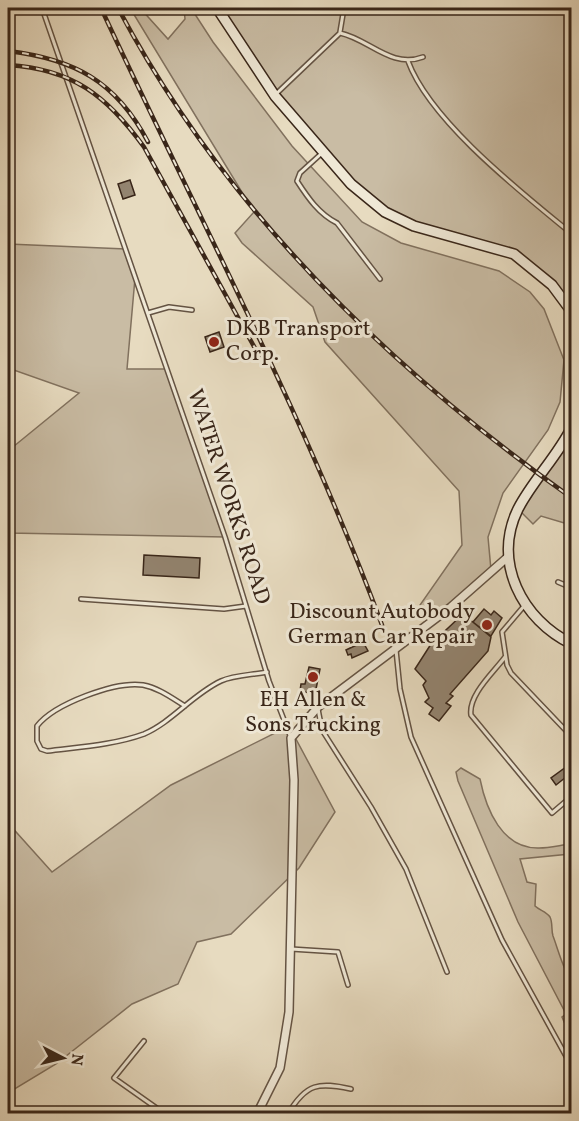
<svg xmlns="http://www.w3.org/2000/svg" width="579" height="1121" viewBox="0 0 579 1121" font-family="Vollkorn,serif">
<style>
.green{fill:#c9bca4;stroke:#81715e;stroke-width:1.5}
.building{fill:#938470;stroke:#392619;stroke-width:1.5}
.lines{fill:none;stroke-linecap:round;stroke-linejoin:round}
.lane-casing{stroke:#645343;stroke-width:6}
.street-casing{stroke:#645343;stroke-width:10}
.secondary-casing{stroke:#392619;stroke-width:12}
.lane{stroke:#efe8d6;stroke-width:3}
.street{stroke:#efe8d6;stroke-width:7}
.secondary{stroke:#efe8d6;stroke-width:9}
.rail-casing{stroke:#392619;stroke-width:4.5}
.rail{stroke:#efe8d6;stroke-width:2;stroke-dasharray:7;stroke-linecap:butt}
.poi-dot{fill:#8f2418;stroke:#efe8d6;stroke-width:2}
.labels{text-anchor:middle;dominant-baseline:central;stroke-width:6;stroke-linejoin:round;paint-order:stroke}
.poi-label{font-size:22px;fill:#392619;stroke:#efe8d6;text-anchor:start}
.street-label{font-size:22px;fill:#392619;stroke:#efe8d6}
</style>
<rect width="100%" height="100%" fill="#e7dbc0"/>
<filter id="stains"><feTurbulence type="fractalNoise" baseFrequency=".00333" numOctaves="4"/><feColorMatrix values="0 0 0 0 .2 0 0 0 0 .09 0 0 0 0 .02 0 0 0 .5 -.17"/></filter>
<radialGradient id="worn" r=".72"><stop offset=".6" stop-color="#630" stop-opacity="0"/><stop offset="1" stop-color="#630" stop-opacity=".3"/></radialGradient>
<!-- green -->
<path class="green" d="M130 8H140L168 39 185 19 184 8H191L213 42 292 146 362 222 401 243 499 271 530 292 544 309 564 360 560 402 548 430 503 493 488 537 491 570 428 625 420 605 462 545 459 491 325 342 313 307 242 243 235 233 254 212Z
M217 8H571V312L552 285 514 254 385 212 351 184 275 96Z
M8 244 126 249 135 278 127 369H167L225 537 8 533V451L79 393 8 368Z
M571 427V525L541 516 533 524 518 509Z
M289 726 335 812 299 868 231 934 197 942 178 984 132 1004 56 1064 8 1093V823L52 872 171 785Z
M461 768 480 779C486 809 502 849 539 848 550 848 561 845 571 844L570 854 520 859 527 882 536 884 535 906C539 910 547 912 550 917 553 923 551 930 553 936 557 946 564 973 571 979V1038L562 1017 566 1014 518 922 458 781 456 772Z"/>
<!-- building -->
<path class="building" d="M130 180 135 195 123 199 118 184Z
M219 332 224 347 210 352 205 337Z
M144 555 200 558 199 578 143 575Z
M484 609 491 615 494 611 502 618 491 636 473 622Z
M463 614 491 637 488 651 450 694 453 696 446 703 451 706 439 721 429 714 433 708 425 702 429 698 423 685 426 681 415 669 431 644Z
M363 642 368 651 352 658 351 654 348 655 346 650Z
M309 667 320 669 315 694 300 691 301 684H305Z
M566 767 571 773 556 785 551 778Z"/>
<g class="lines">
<!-- lane casing -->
<g class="lane-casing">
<path id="lane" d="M42 8 225 537 269 681 291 738
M340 32 344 8
M408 61C430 121 521 192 572 234
M276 94 340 33C369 39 391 69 423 57
M322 153 300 173 297 181C308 198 319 214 337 223L380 279
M148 313 169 307 192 310
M558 582 572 588
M81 599 224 609 246 606
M524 606 502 632 507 665 511 673 572 737
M396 650 400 689 411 737 502 940 572 1067
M572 653V660
M505 657C494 672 468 695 471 715L552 813 572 796
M185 706C172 698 159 688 143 685 115 681 54 704 37 726V741L41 749 47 751C78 747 114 745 144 734 172 722 193 694 221 681 234 675 252 675 267 672
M318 709 322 730 371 807 406 869 447 972
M291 949 338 952 348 985
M144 1041 114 1078 165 1114
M288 1114C306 1083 319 1082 351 1089"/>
</g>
<!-- street casing -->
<g class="street-casing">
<path id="street" d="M257 1114 280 1068 289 1012 294 780 291 738 318 707 451 607 509 556"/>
</g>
<!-- secondary casing -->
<g class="secondary-casing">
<path id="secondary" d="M217 8 275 96 351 184 385 212 414 226 514 254 552 285 572 312
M572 427C557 457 533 480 518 509 492 562 522 620 572 644"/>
</g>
<!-- lane -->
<use href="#lane" class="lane"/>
<!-- street -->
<use href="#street" class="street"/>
<!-- secondary -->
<use href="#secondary" class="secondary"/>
<!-- rail casing -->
<g class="rail-casing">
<path id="rail" d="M101 8C196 213 303 412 382 625
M118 8C224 208 388 368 572 498
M8 51C74 59 116 81 148 142
M8 65C73 69 107 96 144 147L262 361"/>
</g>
<!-- rail -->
<use href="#rail" class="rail"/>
</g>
<!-- markers -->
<g class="poi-dot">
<circle cx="214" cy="342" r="6"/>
<circle cx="487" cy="625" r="6"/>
<circle cx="313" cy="677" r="6"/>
</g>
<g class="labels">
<!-- poi labels -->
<g class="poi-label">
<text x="226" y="329">DKB Transport<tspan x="226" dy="25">Corp.</tspan></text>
<text x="475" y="612" text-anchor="end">Discount Autobody<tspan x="475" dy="25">German Car Repair</tspan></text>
<text x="313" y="700" text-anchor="middle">EH Allen &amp;<tspan x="313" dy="25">Sons Trucking</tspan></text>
</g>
<!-- street labels -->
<g class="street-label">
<text transform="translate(228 497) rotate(72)">WATER WORKS ROAD</text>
</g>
</g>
<!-- margin -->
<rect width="579" height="1121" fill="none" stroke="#e7dbc0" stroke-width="30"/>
<rect x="9" y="9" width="561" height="1103" fill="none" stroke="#392619" stroke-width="3"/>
<rect x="15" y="15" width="549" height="1091" fill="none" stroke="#392619" stroke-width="1.5"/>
<!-- north arrow -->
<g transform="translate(63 1058) rotate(97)" stroke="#efe8d6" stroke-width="4.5" paint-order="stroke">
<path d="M0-4.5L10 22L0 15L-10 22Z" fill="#392619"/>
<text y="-9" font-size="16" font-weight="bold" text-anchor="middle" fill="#392619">N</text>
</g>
<rect width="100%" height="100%" filter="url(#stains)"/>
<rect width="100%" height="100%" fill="url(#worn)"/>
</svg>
